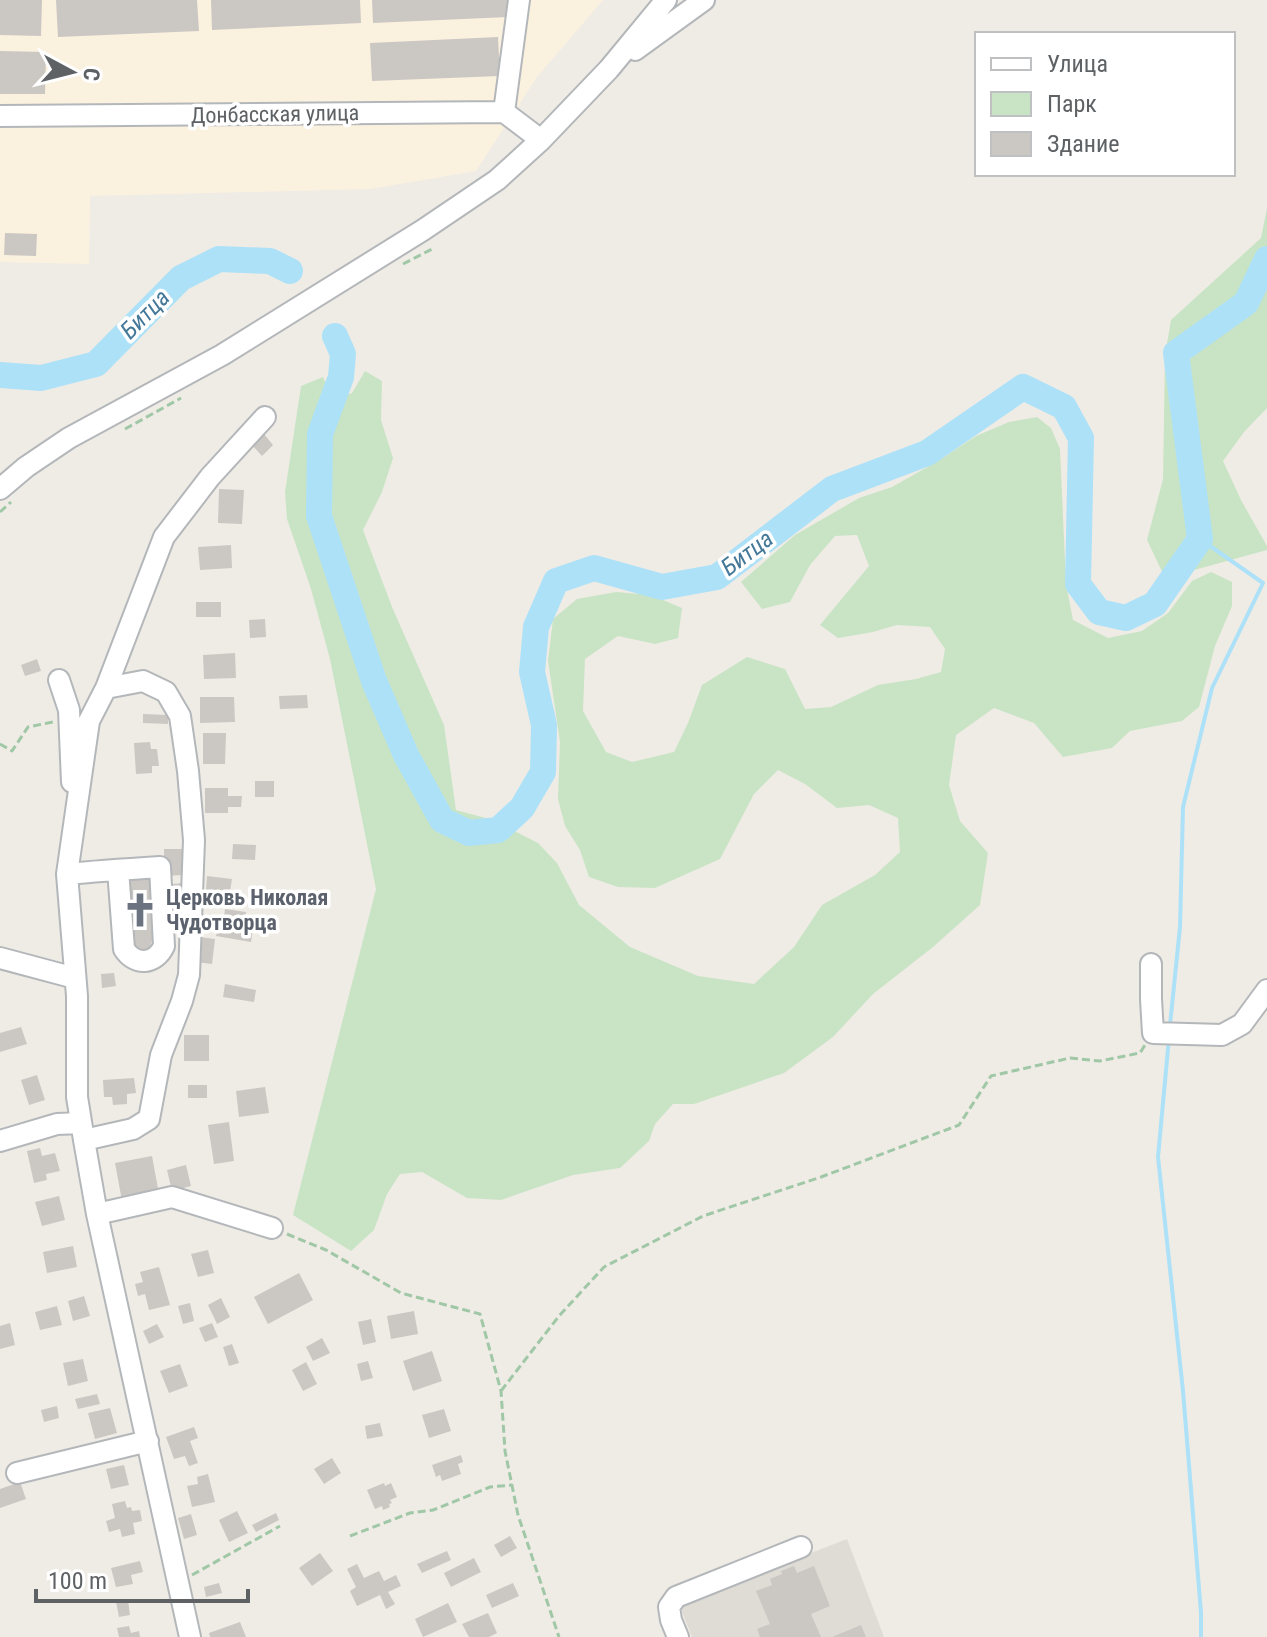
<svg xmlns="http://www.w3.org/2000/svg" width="1267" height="1637" viewBox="0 0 1267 1637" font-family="'Roboto Condensed',sans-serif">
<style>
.commercial{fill:#fbf1df}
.education{fill:#dfdbd5}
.green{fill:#c9e4c5}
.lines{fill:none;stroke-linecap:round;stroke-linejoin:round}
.stream{stroke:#ade1f8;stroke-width:4}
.river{stroke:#ade1f8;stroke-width:26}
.building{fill:#cbc7c3}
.minor-casing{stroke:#b4b7ba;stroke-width:24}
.path{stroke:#a0c7a6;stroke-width:3;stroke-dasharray:8 4;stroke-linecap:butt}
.minor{stroke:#fff;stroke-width:20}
.labels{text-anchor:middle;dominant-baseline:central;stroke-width:7;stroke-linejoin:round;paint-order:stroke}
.street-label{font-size:22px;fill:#5e6265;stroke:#fff}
.worship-label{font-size:22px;font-weight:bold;fill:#5b616d;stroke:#fff;text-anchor:start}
.water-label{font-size:24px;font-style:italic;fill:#447898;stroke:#fff}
</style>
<rect width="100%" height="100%" fill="#efece6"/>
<!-- commercial -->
<path class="commercial" d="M0 0H603L537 77 476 171 370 189 90 196 89 264 0 262Z"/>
<!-- education -->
<path class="education" d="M847 1539 884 1637H692L679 1604Z"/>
<!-- green -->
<path class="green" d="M1267 208V408L1244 432 1223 461 1241 500 1267 546V550L1165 578 1147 540 1163 479 1165 355 1171 320 1261 238Z
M365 371 382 381 381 420 393 458 382 492 363 530 392 607 444 725 456 810 493 820 538 843 557 863 579 905 630 947 698 976 754 984 794 947 822 905 875 875 900 852 898 818 869 805 837 808 805 784 778 770 754 794 720 859 655 888 618 887 589 877 580 850 565 826 558 799 560 742 548 661 553 619 577 599 616 592 651 595 682 608 678 638 655 644 618 636 585 659 583 711 606 752 632 762 674 752 688 723 702 685 747 657 785 669 805 709 831 707 878 685 916 679 941 672 945 649 930 627 897 625 873 632 838 638 820 625 869 566 857 535 835 536 810 565 790 602 762 609 741 582 795 535 859 498 892 487 938 461 976 436 1009 422 1037 417 1051 428 1060 449 1066 584 1073 620 1108 638 1142 631 1168 613 1192 581 1211 572 1232 582V606L1215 646 1199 707 1182 721 1130 731 1112 748 1063 757 1034 723 994 708 956 735 949 785 960 821 988 853 980 905 933 947 873 994 833 1037 784 1073 694 1104H673L655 1124 649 1141 620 1168 573 1175 501 1200 467 1198 422 1172 400 1174 387 1194 374 1230 351 1251 293 1215 376 889 330 659 311 589 287 519 285 492 301 386 323 377 333 400 352 393Z"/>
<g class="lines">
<!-- stream -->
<path class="stream" d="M1170 1025 1180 927 1183 807 1212 688 1263 583 1200 539
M1169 1038 1158 1157 1183 1391 1201 1613V1637"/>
<!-- river -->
<path class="river" d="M335 336 343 354 341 377 320 434 319 516 374 681 406 755 442 820 469 833 498 830 522 808 543 772 544 725 532 672 536 627 556 581 594 568 662 587 717 577 832 489 927 453 1023 387 1064 407 1081 438 1078 584 1099 612 1126 618 1155 604 1200 539 1176 353 1246 303 1267 259
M0 375 41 378 96 364 181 278 219 259 270 261 290 271"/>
</g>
<!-- building -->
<path class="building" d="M0 0H42L41 36 0 35Z
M56 0H197L199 31 58 37Z
M211 0H360L361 23 212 30Z
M372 0H507L508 17 373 23Z
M498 37 500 76 372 81 370 43Z
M0 51 46 52 45 94H0Z
M5 233 37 234 36 256 4 255Z
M264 434 273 445 262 456 252 445Z
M219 489 244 490 242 524 218 523Z
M231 545 232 568 200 570 198 547Z
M196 602H221V617H196Z
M265 619 266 637 250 638 249 620Z
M235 653 236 678 204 679 203 655Z
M37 659 41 671 25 676 21 665Z
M307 695 308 708 280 709 279 696Z
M200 697H234L235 722 200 723Z
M143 714 168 715V724L143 723Z
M203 733H226L225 764H203Z
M150 742 151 749H157L159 766H152V773L136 774 134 743Z
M255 781H274V797H255Z
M205 788H228V796H242L241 807H228V813H205Z
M233 844 256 845 255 860 232 859Z
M164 849H182L183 875 164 876Z
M207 876 232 879 230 892 206 890Z
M153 877 157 941H152L149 949 141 951 137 949 133 942 124 879Z
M184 883 185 907 172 908 171 884Z
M225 909 246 912 245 917H250L248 928H253L251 942 216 936 218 923 223 924Z
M199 937 215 939 212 964 196 962Z
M114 973 116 986 102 988 101 974Z
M225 984 256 990 254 1002 223 997Z
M21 1027 27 1044 0 1052V1033Z
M184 1035H209V1061H184Z
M37 1075 45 1100 29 1105 21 1080Z
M134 1078 136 1093 127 1094V1104L113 1105 112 1097H104L103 1080Z
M188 1085H207V1098H188Z
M265 1087 269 1113 239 1117 236 1091Z
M229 1122 234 1161 214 1164 208 1125Z
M40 1148 42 1156 55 1153 60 1171 46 1174 47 1180 34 1183 27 1151Z
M152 1156 159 1194 122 1201 115 1163Z
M186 1165 191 1186 172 1191 167 1170Z
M59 1196 65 1220 42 1226 35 1202Z
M73 1246 77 1267 47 1273 43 1252Z
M208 1250 214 1273 198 1277 191 1254Z
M159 1267 170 1305 149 1310 145 1294 138 1296 135 1284 143 1282 140 1272Z
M299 1273 313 1300 268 1324 254 1297Z
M84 1296 90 1316 73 1321 68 1301Z
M221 1298 230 1317 217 1324 208 1305Z
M190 1303 194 1321 183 1324 178 1306Z
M57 1306 62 1325 40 1330 35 1312Z
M414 1311 418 1334 391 1339 387 1316Z
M371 1319 376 1342 363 1345 358 1322Z
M10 1323 15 1345 0 1349V1326Z
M212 1323 218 1337 205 1342 199 1328Z
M157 1324 164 1337 149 1344 143 1331Z
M322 1338 330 1353 313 1361 306 1347Z
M232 1344 239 1363 229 1366 223 1347Z
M432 1351 442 1381 413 1391 403 1361Z
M83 1359 88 1381 68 1386 63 1363Z
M368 1361 373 1378 361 1381 357 1364Z
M306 1362 317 1384 303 1391 292 1370Z
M180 1364 188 1386 169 1393 160 1371Z
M97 1394 100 1404 78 1409 75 1399Z
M57 1406 59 1418 44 1422 41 1410Z
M110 1408 117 1433 95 1439 88 1413Z
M444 1409 451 1431 429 1438 422 1415Z
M380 1423 383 1436 367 1439 365 1426Z
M194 1427 198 1438 190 1441 198 1463 189 1466 185 1456 174 1459 166 1437Z
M461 1455 463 1462 458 1464 461 1474 442 1481 440 1475 436 1477 432 1465Z
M332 1458 341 1473 324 1484 314 1469Z
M124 1465 129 1485 111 1489 106 1469Z
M208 1474 215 1502 192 1507 187 1486 198 1484 197 1477Z
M20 1482 26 1499 0 1508V1489Z
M384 1483 385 1486 391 1483 397 1497 390 1500 392 1503 389 1504 390 1507 383 1510 382 1506 375 1509 367 1490Z
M125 1501 127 1508 131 1507 132 1511 140 1510 142 1521 133 1523 135 1534 122 1537 120 1529 109 1532 106 1521 115 1518 112 1504Z
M237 1511 248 1533 229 1542 219 1520Z
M276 1513 279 1520 256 1532 252 1525Z
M191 1514 197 1535 184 1539 178 1518Z
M510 1536 517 1548 501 1557 494 1545Z
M447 1551 451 1560 422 1573 417 1564Z
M320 1553 333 1571 312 1586 299 1568Z
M474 1558 481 1572 451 1587 444 1573Z
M140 1561 143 1572 131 1575 133 1584 116 1587 111 1568Z
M357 1564 364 1578 379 1571 384 1581 396 1575 401 1586 388 1592 395 1604 386 1609 380 1595 357 1606 350 1591 356 1587 347 1569Z
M794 1566 797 1573 814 1566 830 1606 811 1614 821 1637H760L757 1629 770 1624 756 1591 772 1585 770 1579 782 1574 781 1571Z
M219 1583 222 1593 206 1597 204 1587Z
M513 1583 519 1596 492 1608 486 1595Z
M128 1600 130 1615 119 1617 116 1602Z
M448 1603 457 1622 423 1637 415 1619Z
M488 1613 497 1633 489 1637H469L462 1624Z
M240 1622 246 1637H210L209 1633Z
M861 1625 866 1637H832Z
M129 1626 131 1633 139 1631 140 1637H119L117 1628Z"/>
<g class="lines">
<!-- minor casing -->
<g class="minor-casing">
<path id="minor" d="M635 50 704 0
M504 112 519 0
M0 116 504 112 541 140
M0 489 26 467 69 438 222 355 423 230 497 180 541 140 609 69 666 0
M59 680 69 710 72 782
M67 874C98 871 129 869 160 867L164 946C155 965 135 966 124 949L118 870
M0 958 75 978
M1151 964V999L1153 1033 1222 1035 1242 1024 1267 990
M84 1140 133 1129 149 1119 161 1055 182 1001 189 975 194 840 188 771 180 716 166 692 143 681 106 688
M0 1141 57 1124 81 1123
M97 1214 172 1197 272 1228
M17 1473 148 1441
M190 1637 97 1214 84 1140 77 1097V996L67 874 89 721 106 688 164 537 210 477 265 417
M678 1637 671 1620 669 1607 676 1597 801 1547"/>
</g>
<!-- path -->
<path class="path" d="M403 264 432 249
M125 429 181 398
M0 512 11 502
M0 744 12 751 28 727 53 722
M287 1234 326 1250 401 1293 480 1314 501 1391 505 1451 518 1515 559 1637
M501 1391 559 1316 604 1267 703 1216 821 1177 959 1125 991 1076 1070 1058 1100 1061 1140 1053 1145 1045
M350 1536 410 1513 433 1510 490 1487 512 1485
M192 1575 280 1526"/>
<!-- minor -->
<use href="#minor" class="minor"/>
</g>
<!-- icons -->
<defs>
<g id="church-bare" transform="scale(2.76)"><path d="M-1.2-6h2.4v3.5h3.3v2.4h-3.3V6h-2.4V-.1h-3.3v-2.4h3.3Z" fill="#6b7280" stroke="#fff" stroke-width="2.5" paint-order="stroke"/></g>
</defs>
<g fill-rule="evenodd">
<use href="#church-bare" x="140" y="910"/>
</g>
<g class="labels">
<!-- street labels -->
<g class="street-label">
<text transform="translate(275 114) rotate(-1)">Донбасская улица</text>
</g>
<!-- worship labels -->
<g class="worship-label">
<text x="166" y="897">Церковь Николая<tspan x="166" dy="25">Чудотворца</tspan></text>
</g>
<!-- water labels -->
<g class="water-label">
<text transform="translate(145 314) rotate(-45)">Битца</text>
<text transform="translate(747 553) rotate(-37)">Битца</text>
</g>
</g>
<!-- legend -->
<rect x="975" y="32" width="260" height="144" fill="#ffffff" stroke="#bfc0c1" stroke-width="2"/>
<rect x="991" y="58" width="40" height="12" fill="#ffffff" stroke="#bfc0c1" stroke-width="2"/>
<text x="1047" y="72" font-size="24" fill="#5e6265">Улица</text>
<rect x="991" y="92" width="40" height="24" fill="#c9e4c5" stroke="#bfc0c1" stroke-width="2"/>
<text x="1047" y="112" font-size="24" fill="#5e6265">Парк</text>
<rect x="991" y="132" width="40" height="24" fill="#cbc7c3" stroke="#bfc0c1" stroke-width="2"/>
<text x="1047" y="152" font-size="24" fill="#5e6265">Здание</text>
<!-- north arrow -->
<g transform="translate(72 72) rotate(97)" stroke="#ffffff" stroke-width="6" paint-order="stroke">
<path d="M0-6L14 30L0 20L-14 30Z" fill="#5e6265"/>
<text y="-12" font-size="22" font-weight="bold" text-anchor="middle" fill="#5e6265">С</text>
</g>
<!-- scale -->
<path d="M36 1589v12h212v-12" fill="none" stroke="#5e6265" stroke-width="4"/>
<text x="48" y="1589" font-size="24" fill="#5e6265" stroke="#ffffff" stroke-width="6" paint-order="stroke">100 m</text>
</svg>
